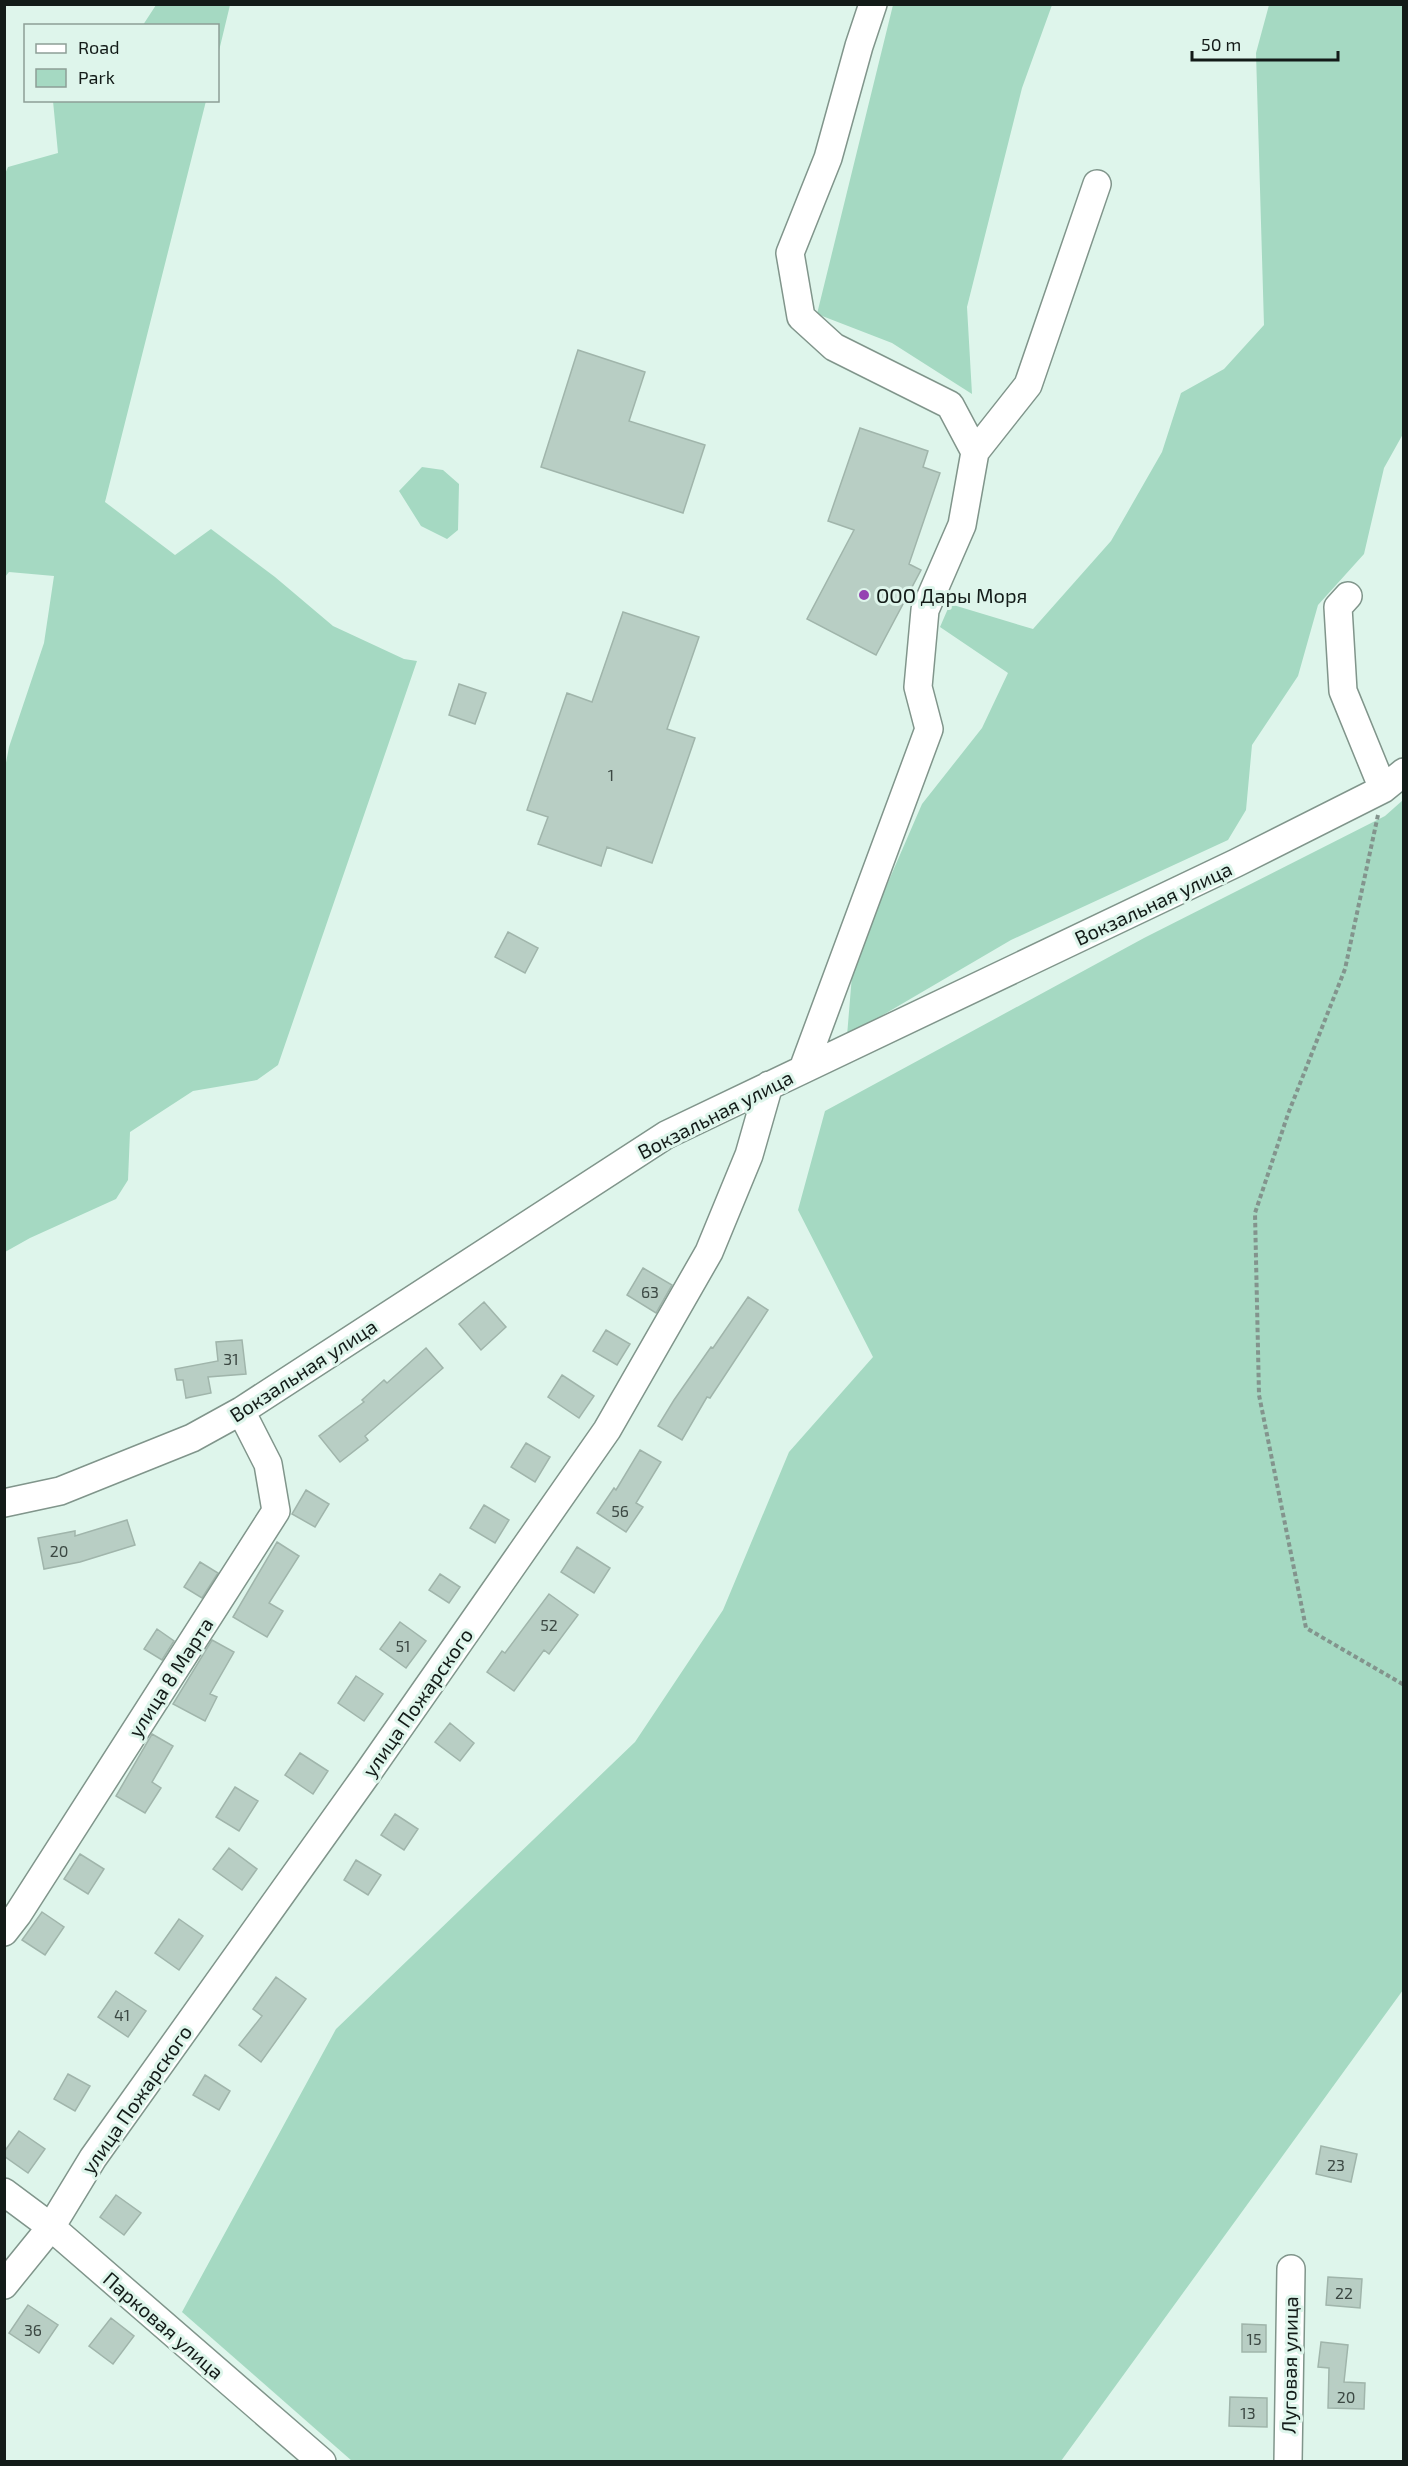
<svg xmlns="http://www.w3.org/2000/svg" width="1408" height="2466" viewBox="0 0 1408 2466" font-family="'Exo 2',sans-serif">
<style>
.green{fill:#a5d9c2}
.building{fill:#b8cec4;stroke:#a0b5ab;stroke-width:1.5}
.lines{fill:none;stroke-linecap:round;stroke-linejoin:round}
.minor-casing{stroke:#80958b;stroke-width:30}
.path{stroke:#83948d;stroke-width:4;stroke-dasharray:4.5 3;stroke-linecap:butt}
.minor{stroke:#fff;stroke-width:27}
.poi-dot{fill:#9543b2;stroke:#def5eb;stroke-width:2}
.labels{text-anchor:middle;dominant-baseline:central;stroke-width:6;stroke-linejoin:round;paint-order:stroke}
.number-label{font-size:16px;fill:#3c4843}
.poi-label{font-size:20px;fill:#131b18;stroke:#def5eb;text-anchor:start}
.street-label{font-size:20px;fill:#131b18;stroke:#def5eb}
</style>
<rect width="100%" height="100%" fill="#def5eb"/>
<!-- green -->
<path class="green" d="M156 5H230L218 55V26L143 25Z
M893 5H1052L1022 88 967 307 972 394 892 343 817 314Z
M1269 5H1403V434L1384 468 1364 554 1318 605 1298 676 1252 745 1246 810 1228 840 1011 940 847 1036 853 963 922 804 982 728 1008 673 940 627 950 604 1033 629 1111 541 1162 452 1181 393 1224 369 1264 325 1256 53Z
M53 101H206L105 502 175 555 211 529 275 577 333 626 404 659 417 661 278 1065 257 1080 193 1091 130 1132 128 1180 116 1199 30 1238 5 1252V768L9 747 44 643 54 576 9 572 5 577 4 176 8 167 58 153Z
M422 467 443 470 459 484 458 530 447 539 421 526 399 491Z
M1403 800V1990L1061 2461H352L182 2312 336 2029 635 1742 723 1610 789 1452 873 1357 798 1210 825 1111 1144 938 1385 816Z"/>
<!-- building -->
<path class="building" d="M578 350 645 372 629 421 705 445 683 513 541 467Z
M860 428 928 451 923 467 940 473 909 564 921 570 876 655 807 619 854 530 828 521Z
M623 612 699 637 667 729 695 738 652 863 607 847 601 866 538 844 548 817 527 810 567 693 592 702Z
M459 684 486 693 475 724 449 715Z
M508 932 538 948 525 973 495 957Z
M643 1268 672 1285 656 1313 627 1295Z
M748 1297 768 1310 710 1398 707 1397 682 1440 658 1426 674 1400 711 1347 713 1348Z
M484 1302 506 1327 481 1350 459 1324Z
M606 1330 630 1344 617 1365 593 1351Z
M242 1340 246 1374 208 1377 211 1393 186 1398 183 1380H177L175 1369 218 1361 216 1342Z
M426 1348 443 1368 365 1436 368 1440 340 1462 319 1436 364 1402 362 1400 384 1380 387 1383Z
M562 1375 594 1396 579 1418 548 1397Z
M526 1443 550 1457 535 1482 511 1467Z
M640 1450 661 1462 636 1503 643 1507 626 1532 597 1513 614 1488 616 1490Z
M306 1490 329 1504 315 1527 292 1514Z
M484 1505 509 1520 495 1543 470 1528Z
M127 1520 135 1545 80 1562 44 1569 38 1538 75 1531V1536Z
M277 1542 299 1556 269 1603 283 1611 267 1637 233 1617Z
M577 1547 610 1568 594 1593 561 1572Z
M200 1562 218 1573 202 1598 184 1587Z
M440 1574 460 1587 449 1603 429 1590Z
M549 1594 578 1615 549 1654 544 1650 514 1691 487 1672 502 1651 505 1653Z
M400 1622 426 1641 406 1668 380 1649Z
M157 1629 174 1641 162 1660 144 1649Z
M212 1640 234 1652 210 1694 217 1697 205 1721 173 1704Z
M356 1676 383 1694 364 1721 338 1703Z
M450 1723 474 1743 460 1761 435 1742Z
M152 1734 173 1746 152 1782 161 1788 145 1813 116 1796Z
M300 1753 328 1771 313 1794 285 1775Z
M235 1787 258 1801 239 1831 216 1817Z
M395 1814 418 1829 404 1850 381 1835Z
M229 1848 257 1869 242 1890 213 1869Z
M80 1854 104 1869 88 1894 64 1879Z
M356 1860 381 1875 368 1895 344 1880Z
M42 1912 64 1927 45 1955 22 1940Z
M179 1919 203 1936 179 1970 155 1953Z
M276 1977 306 1999 261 2062 239 2045 262 2016 253 2009Z
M116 1991 146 2011 128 2037 98 2017Z
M68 2074 90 2086 75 2111 54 2099Z
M205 2075 230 2091 219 2110 193 2095Z
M19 2131 45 2149 28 2173 4 2156V2152Z
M1321 2146 1357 2154 1351 2182 1316 2174Z
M116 2195 141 2213 124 2235 100 2217Z
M1328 2277 1362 2279 1360 2308 1326 2305Z
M28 2305 58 2325 39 2353 9 2333Z
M111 2318 134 2336 113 2364 89 2346Z
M1242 2324 1266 2325V2352H1242Z
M1321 2342 1348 2345 1344 2382 1365 2383 1364 2409 1328 2408 1329 2368 1318 2367Z
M1230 2397 1267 2398V2427L1229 2426Z"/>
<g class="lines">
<!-- minor casing -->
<g class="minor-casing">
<path id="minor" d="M975 452 1028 385 1097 184
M1348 596 1338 607 1343 691 1383 789
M803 1069 929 729 918 687 925 610 962 525 975 452 950 405 834 347 801 317 790 253 828 158 859 46 873 4
M4 1503 60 1491 192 1438 241 1411 666 1135 1236 863 1383 789 1404 772
M4 1932 18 1914 276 1511 268 1464 241 1411
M4 2192 51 2227 322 2462
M4 2285 51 2227 93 2158 367 1774 607 1430 709 1252 749 1155 769 1085
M1288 2462 1291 2269"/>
</g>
<!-- path -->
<path class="path" d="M1378 815 1345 969 1288 1114 1255 1213 1259 1395 1306 1628 1404 1685"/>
<!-- minor -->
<use href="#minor" class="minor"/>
</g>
<!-- markers -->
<circle class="poi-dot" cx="864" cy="595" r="6"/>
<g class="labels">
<!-- number labels -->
<g class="number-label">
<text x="611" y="774">1</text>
<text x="650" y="1291">63</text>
<text x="231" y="1358">31</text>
<text x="620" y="1510">56</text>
<text x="59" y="1550">20</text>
<text x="549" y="1624">52</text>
<text x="403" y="1645">51</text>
<text x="122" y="2014">41</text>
<text x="1336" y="2164">23</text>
<text x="1344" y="2292">22</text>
<text x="33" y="2329">36</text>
<text x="1254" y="2338">15</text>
<text x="1346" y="2396">20</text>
<text x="1248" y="2412">13</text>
</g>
<!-- poi labels -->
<g class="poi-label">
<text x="876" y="595">ООО Дары Моря</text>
</g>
<!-- street labels -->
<g class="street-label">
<text transform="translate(1153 903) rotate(-25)">Вокзальная улица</text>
<text transform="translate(715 1114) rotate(-27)">Вокзальная улица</text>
<text transform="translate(303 1370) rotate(-33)">Вокзальная улица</text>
<text transform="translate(170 1677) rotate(-57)">улица 8 Марта</text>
<text transform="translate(417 1702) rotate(-55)">улица Пожарского</text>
<text transform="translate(136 2099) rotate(-55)">улица Пожарского</text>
<text transform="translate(164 2325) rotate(41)">Парковая улица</text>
<text transform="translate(1289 2365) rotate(-89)">Луговая улица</text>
</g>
</g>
<!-- border -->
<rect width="1408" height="2466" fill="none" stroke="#131b18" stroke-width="12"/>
<!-- legend -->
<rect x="24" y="24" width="195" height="78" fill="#def5eb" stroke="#8d9e97" stroke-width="1.5"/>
<rect x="36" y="44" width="30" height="9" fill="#ffffff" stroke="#8d9e97" stroke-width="1.5"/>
<text x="78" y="54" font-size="18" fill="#131b18">Road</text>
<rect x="36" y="69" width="30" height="18" fill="#a5d9c2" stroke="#8d9e97" stroke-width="1.5"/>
<text x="78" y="84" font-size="18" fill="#131b18">Park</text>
<!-- scale -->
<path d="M1192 51v9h146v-9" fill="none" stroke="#131b18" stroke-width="3"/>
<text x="1201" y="51" font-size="18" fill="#131b18" stroke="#def5eb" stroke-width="4.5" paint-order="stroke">50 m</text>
</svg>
